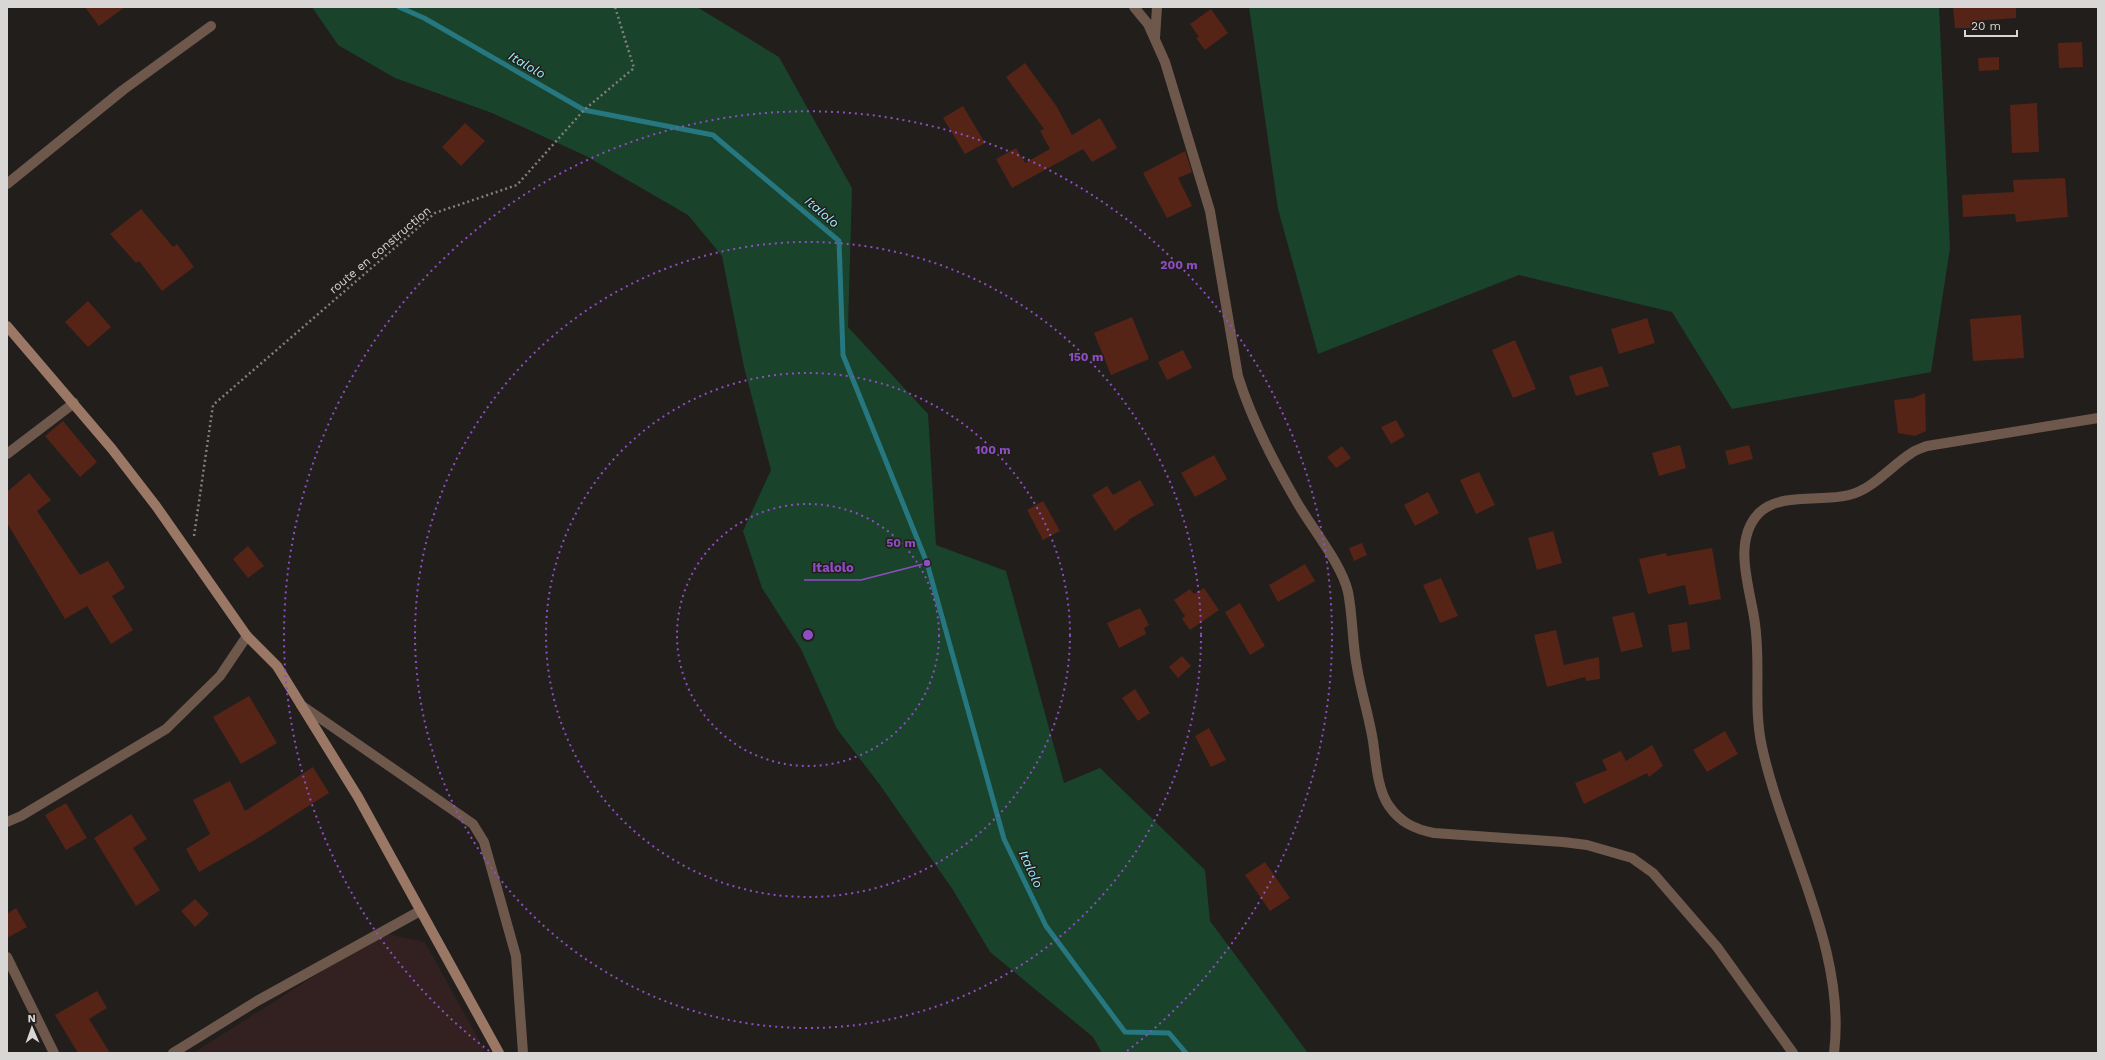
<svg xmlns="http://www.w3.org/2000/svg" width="2105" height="1060" viewBox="0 0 2105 1060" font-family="'Work Sans',sans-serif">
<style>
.industrial{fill:#332020}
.green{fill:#19432b}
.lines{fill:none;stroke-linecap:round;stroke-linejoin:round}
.stream{stroke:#277781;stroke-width:5}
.building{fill:#552416}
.path{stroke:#827f7d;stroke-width:2.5;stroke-dasharray:2 3;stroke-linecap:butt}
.street{stroke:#6e584c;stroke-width:10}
.secondary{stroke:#9b7865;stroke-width:10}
.ring{fill:none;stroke:#8e4ec3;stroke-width:2;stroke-dasharray:2 4}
.labels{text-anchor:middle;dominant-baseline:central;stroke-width:3;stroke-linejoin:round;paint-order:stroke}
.street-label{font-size:12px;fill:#d9d7d5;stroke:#221e1c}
.water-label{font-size:13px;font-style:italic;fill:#9af1fd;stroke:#221e1c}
.centre{fill:#8e4ec3;stroke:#221e1c;stroke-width:2}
.ring-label{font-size:12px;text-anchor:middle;font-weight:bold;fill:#8e4ec3;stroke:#221e1c;stroke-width:3;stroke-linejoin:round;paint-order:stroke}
.leader{fill:none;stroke:#8e4ec3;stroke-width:1.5}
.callout-dot{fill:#8e4ec3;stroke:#221e1c;stroke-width:1.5}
.callout-label{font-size:13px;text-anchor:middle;font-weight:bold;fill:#8e4ec3;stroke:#221e1c;stroke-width:3;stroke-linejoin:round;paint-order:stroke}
</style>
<rect width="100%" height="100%" fill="#221e1c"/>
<!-- industrial -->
<path class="industrial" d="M382 933 425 942 486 1053H193Z"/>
<!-- green -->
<path class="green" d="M312 7H697L779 57 852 188 848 327 928 414 936 545 1006 571 1064 783 1100 768 1205 870 1210 921 1308 1053H1102L1093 1037 990 952 953 890 880 785 837 729 801 649 762 588 743 531 771 470 744 367 722 256 688 215 586 156 492 113 395 78 338 45Z
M1249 7H1939L1950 248 1931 372 1732 409 1672 312 1519 275 1318 354 1278 209Z"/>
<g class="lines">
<!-- stream -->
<path class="stream" d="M399 7 424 18 584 110 713 135 839 241 843 355 927 563 1004 839 1046 926 1125 1032 1169 1033 1186 1053"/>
</g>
<!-- building -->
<path class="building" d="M85 7H125L99 26Z
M1953 7H2016V18L1974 21V28H1955Z
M1211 9 1228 33 1205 50 1196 38 1199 37 1190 24Z
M2082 42 2083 67 2059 68 2058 43Z
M1999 57V70L1979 71 1978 58Z
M1025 63 1057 107 1072 135 1100 118 1117 148 1092 162 1083 149 1012 188 996 159 1016 148 1025 163 1050 149 1040 131 1044 129 1006 77Z
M2037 103 2039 152 2012 153 2010 105Z
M963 106 985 143 965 154 943 118Z
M465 123 485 141 461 166 442 147Z
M1185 151 1192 172 1178 178 1192 206 1167 218 1143 173Z
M2065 178 2068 217 2016 222 2015 214 1963 217 1962 195 2014 192 2013 180Z
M141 209 173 247 177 244 194 267 162 291 139 261 136 263 110 234Z
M88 301 111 327 88 347 65 322Z
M2021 315 2024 358 1973 361 1970 319Z
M1132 317 1149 359 1111 375 1094 333Z
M1647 318 1655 343 1619 354 1611 329Z
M1515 340 1536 389 1513 398 1492 350Z
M1183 350 1192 368 1167 380 1158 362Z
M1602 366 1609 386 1576 396 1569 376Z
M1925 393 1926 431 1915 436 1898 433 1894 400 1913 398Z
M1396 420 1405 436 1391 444 1381 427Z
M63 421 97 462 80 477 45 436Z
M1680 445 1686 468 1659 476 1652 453Z
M1749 445 1753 459 1729 465 1725 451Z
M1342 446 1351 458 1336 468 1327 457Z
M1214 455 1227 479 1195 497 1181 473Z
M1479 472 1495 505 1476 514 1460 480Z
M29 473 51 500 37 511 80 575 108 561 125 588 112 596 133 630 111 644 87 606 65 619 7 523V492Z
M1140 480 1154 505 1128 520 1129 521 1115 531 1092 495 1107 486 1113 495Z
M1428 492 1439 513 1415 526 1404 505Z
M1043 501 1060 531 1043 540 1027 510Z
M1553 531 1562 563 1537 570 1528 538Z
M1362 543 1367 555 1354 561 1349 548Z
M248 546 264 566 248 578 233 559Z
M1712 548 1721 599 1689 605 1685 585 1648 594 1639 559 1666 553 1667 556Z
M1305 564 1315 581 1278 602 1269 585Z
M1441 578 1458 616 1440 623 1423 585Z
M1204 588 1219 610 1190 630 1182 619 1185 616 1174 600 1190 589 1194 594Z
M1240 603 1265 646 1250 655 1225 612Z
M1140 608 1149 625 1144 628 1146 634 1119 648 1107 623Z
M1634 612 1643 647 1621 652 1612 617Z
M1687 622 1690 649 1672 652 1668 625Z
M1556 630 1564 665 1599 657 1600 679 1586 681 1585 677 1547 687 1534 635Z
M1182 656 1191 666 1178 678 1169 667Z
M1135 689 1150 713 1138 721 1122 698Z
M249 696 277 743 241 764 213 717Z
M1209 728 1226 760 1211 767 1195 736Z
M1725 731 1738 754 1707 772 1693 750Z
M1652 745 1663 766 1649 777 1647 773 1584 804 1575 783 1607 770 1602 760 1621 751 1626 761Z
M313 767 329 793 258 838 199 872 186 849 210 834 193 800 230 781 245 811Z
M66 803 87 838 66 850 45 815Z
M131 814 147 839 133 848 160 890 136 906 94 838Z
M1265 862 1290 898 1270 911 1245 875Z
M195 899 209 914 195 927 181 911Z
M16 908 27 927 7 938V914Z
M97 991 107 1008 89 1019 110 1053H78L55 1015Z"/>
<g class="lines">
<!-- path -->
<path class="path" d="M194 536 213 405 435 213 517 185 584 110 634 68 615 7"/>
<!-- street -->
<path class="street" d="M1134 7 1148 24 1165 62 1210 211 1238 376C1251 418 1272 459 1294 497 1309 525 1341 562 1348 592 1353 617 1352 642 1357 667 1361 692 1369 716 1373 741 1376 761 1377 789 1389 806 1400 822 1414 829 1434 833L1563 842 1587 845 1632 858 1653 873 1717 947 1793 1053
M1155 38 1157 7
M7 184 123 90 211 26
M7 454 74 403
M301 705 473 824 484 842 516 956 523 1053
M7 822 21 816 166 729 220 676 247 636
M7 957 54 1053
M173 1053 257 1001 420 911
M1834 1053C1847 949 1784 848 1762 747 1753 707 1761 665 1755 624 1751 590 1731 542 1759 513 1780 492 1823 502 1849 495 1873 489 1890 467 1910 454 1915 450 1922 448 1927 446L2098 418"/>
<!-- secondary -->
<path class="secondary" d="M7 326 112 449 156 506 247 636 277 666 358 797 499 1053"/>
</g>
<!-- distance rings -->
<g class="ring">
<circle cx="808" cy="635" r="131"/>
<circle cx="808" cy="635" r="262"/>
<circle cx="808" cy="635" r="393"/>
<path d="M489 1051A524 524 0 1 1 1127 1051"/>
</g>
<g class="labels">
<!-- street labels -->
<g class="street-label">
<text transform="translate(380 250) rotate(-40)">route en construction</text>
</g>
<!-- water labels -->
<g class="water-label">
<text transform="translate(527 65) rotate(30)">Italolo</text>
<text transform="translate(822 212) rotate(40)">Italolo</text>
<text transform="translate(1031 869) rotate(65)">Italolo</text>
</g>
</g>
<circle cx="808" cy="635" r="6" class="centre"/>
<g class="ring-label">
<text x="1179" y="269">200 m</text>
<text x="1086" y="361">150 m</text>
<text x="993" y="454">100 m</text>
<text x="901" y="547">50 m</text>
</g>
<!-- callouts -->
<path class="leader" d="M927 563L861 580H804"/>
<circle class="callout-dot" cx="927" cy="563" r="4"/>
<g class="callout-label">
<text x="833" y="572">Italolo</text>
</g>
<!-- border -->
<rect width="2105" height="1060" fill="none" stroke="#d9d7d5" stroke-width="16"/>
<!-- north arrow -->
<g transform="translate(32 1028) rotate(358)" stroke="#221e1c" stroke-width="3" paint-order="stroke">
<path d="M0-3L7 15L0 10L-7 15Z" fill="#d9d7d5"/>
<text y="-6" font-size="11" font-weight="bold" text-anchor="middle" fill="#d9d7d5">N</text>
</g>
<!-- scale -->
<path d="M1965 30v6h52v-6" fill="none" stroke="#d9d7d5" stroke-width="2"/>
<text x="1971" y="30" font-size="12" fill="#d9d7d5" stroke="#221e1c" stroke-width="3" paint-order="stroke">20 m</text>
</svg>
